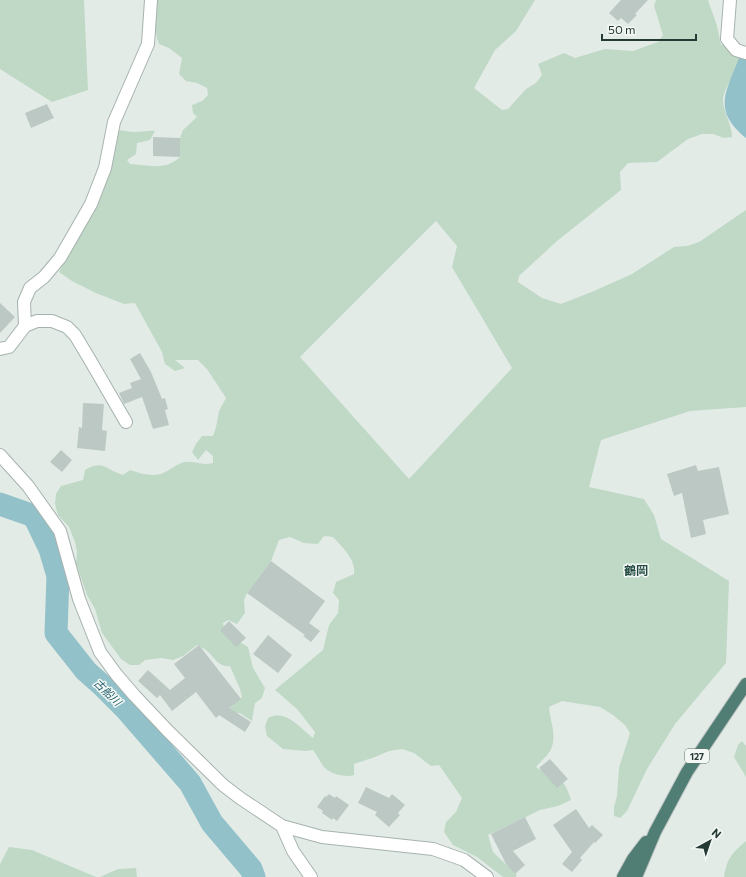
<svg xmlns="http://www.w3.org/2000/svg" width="746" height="877" viewBox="0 0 746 877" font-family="Commissioner,'Noto Sans JP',sans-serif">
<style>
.green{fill:#bfd9c6;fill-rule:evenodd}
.water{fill:#92c1c9}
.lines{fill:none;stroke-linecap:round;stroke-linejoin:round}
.river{stroke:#92c1c9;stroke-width:23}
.building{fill:#bcc8c3}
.minor-casing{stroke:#a6b2ae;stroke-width:14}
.tertiary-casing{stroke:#a6b2ae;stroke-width:14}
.trunk-casing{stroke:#c2c8c6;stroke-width:14}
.minor{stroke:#fff;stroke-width:12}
.tertiary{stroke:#fff;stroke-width:12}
.trunk{stroke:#507e74;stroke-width:12}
.labels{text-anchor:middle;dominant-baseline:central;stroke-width:3;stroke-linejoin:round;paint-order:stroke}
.shield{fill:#f3f8f5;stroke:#63736e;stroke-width:1}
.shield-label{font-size:9px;font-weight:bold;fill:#253a34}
.water-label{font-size:11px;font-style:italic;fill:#27626e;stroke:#f3f8f5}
.quarter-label{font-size:12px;font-weight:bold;fill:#234940;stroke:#f3f8f5}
</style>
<rect width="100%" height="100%" fill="#e3ebe7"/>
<!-- green -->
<path class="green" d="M0 0H84L88 90 52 102 0 69Z
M157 0H535L516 31 495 50 474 88 502 110 508 109 526 89 536 83 542 75 538 64 564 53 575 58 605 49 633 51 658 42 663 35 654 6 656 0H708L717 26 721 45C732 47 736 49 740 60 736 71 725 87 723 98 722 110 732 124 732 137L724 138 713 134H702L688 139 657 162 628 163 620 172 621 190 557 241 519 276 518 282 542 298 561 304 594 291 632 274 674 247 687 246 699 242 746 210V407L690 411 601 440 589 487 644 499 654 515 661 539 729 581 726 663 675 724 647 769 627 811 620 818 614 816V807L617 796 619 768 630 733 625 725 613 715 600 707 562 701 549 707C550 722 558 737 550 751 547 756 540 762 536 767 543 773 549 772 556 777 565 782 568 790 571 800L558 806 540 810 488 835 493 852 517 875 516 877H503L477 857 453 845 444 832 446 822 456 812 462 798 439 765 431 766 414 753 402 749 389 751 375 757 354 764V775C345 778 330 774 324 767 320 762 317 755 313 750L306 751 283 749 267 736 265 726 268 718C285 708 301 729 313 738L315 732 297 709 275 690 323 650 329 625 338 613 339 600 333 593 336 582 354 574C356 559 342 547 333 537L324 536 318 544 304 543 290 537 279 540 271 561 247 593 244 600 245 613 237 624 228 620 223 623 225 633 248 647 253 668 265 688 262 698 255 703 252 721 240 713 232 715 223 714 242 697 240 689 230 666C218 668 215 657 206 650 204 648 200 647 197 645L183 656 173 660 161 658 145 660 139 665H130L121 659 102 633 95 609 87 595 76 563 77 552 75 542 69 527 58 515 55 504 56 494 61 486 83 480 85 470C103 459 106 470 123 475L130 470C143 474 156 479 169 470 174 467 179 463 185 462 195 461 203 466 213 463V456L206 450 198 460 192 452 196 444 202 436H213L216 427 219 411 226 398 207 369 198 360H175L185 368 175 371 165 364 162 352 135 303 124 304 96 293 72 281 59 272 69 253 115 130C122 130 128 132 135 132 142 132 148 130 155 131L150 140 137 143 136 154 127 160 130 164C149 165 165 171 180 157V138L183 130 197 117 193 113 192 105 202 101 208 95 207 88 197 83 186 81 179 74 182 58 169 48 159 44C153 30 155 15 157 0ZM436 221 457 246 452 267 512 368 409 479 300 357Z
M742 741 746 746V777L734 757 738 745Z
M746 841V877H724C727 858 732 853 746 841Z
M9 847 32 850 96 877H0V864Z
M136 868 137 877H100L118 869Z"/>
<!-- water -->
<path class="water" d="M739 58 746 59V138C712 110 726 92 739 58Z"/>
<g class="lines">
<!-- river -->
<path class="river" d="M0 504 31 515 35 518 50 549 58 576 56 633 86 671 104 687 125 708 190 783 212 823 251 869 254 877"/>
</g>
<!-- building -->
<path class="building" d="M621 0H648L635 14 637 15 628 24 621 18 618 21 609 13Z
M47 104 54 118 31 128 25 113Z
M153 137 180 138V157L153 156Z
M0 303 15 317 0 333Z
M140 353 151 372 162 399 165 398 168 409 165 410 169 425 153 429 142 397 124 404 119 393 132 388 130 383 141 379 130 359Z
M83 403 104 404 102 430 107 431 105 451 77 448 79 427 82 428Z
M61 450 72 460 62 472 50 462Z
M696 465 698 471 719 467 729 514 703 520 706 534 691 538 682 493 674 496 667 474Z
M271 561 325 601 309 623 320 631 311 642 303 636 305 635 247 593Z
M229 621 246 638 236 647 220 630Z
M268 635 292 655 278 673 253 654Z
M199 645 241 699 229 708 251 722 245 732 219 715 216 718 196 692 172 711 160 695 157 698 138 681 148 670 170 690 185 678 174 664Z
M550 759 568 779 557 788 539 768Z
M366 787 389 798 392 794 405 805 398 813 400 815 389 827 375 815 377 812 358 803Z
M329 794 335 798 336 796 349 805 337 821 333 818 332 820 322 813 323 811 317 807 325 796 326 797Z
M576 809 589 828 592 825 603 835 595 843 594 842 580 858 582 860 572 872 562 864 572 852 553 825Z
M525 817 536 839 513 851 525 865 515 874 506 864 491 834Z"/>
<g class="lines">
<!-- minor casing -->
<g class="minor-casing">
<path id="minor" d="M730 0 727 39 736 50 746 53
M25 326 37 321H52L67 327 75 335 90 360 126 422
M0 349 9 347 25 326 24 302 30 288 44 277 60 258 91 204 105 168 114 122 148 44 151 0
M282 826 293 851 311 877"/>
</g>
<!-- tertiary casing -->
<g class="tertiary-casing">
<path id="tertiary" d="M0 455 28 486 60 531 79 599 100 652 116 674 134 695 168 731 223 785 240 798 282 826 322 837 433 849 464 860 487 877"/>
</g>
<!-- trunk casing -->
<g class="trunk-casing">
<path id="trunk" d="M623 877 633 859 646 842
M636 877 655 832 687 772 746 684"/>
</g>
<!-- minor -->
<use href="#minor" class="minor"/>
<!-- tertiary -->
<use href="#tertiary" class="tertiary"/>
<!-- trunk -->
<use href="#trunk" class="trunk"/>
</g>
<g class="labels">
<!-- shield labels -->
<rect class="shield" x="685" y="749" width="24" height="14" rx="3"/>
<g class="shield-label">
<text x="697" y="756">127</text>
</g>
<!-- water labels -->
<g class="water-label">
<text transform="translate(108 692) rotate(44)">古船川</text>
</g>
<!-- quarter labels -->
<g class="quarter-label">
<text x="636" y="570">鶴岡</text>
</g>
</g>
<!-- north arrow -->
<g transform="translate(710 841) rotate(40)" stroke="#f3f8f5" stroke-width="3" paint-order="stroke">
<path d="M0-3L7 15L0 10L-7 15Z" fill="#253a34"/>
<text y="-6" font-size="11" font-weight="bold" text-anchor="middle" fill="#253a34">N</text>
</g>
<!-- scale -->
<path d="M602 34v6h94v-6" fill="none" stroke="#253a34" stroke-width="2"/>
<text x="608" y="34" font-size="12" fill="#253a34" stroke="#f3f8f5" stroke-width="3" paint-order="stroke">50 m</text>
</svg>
